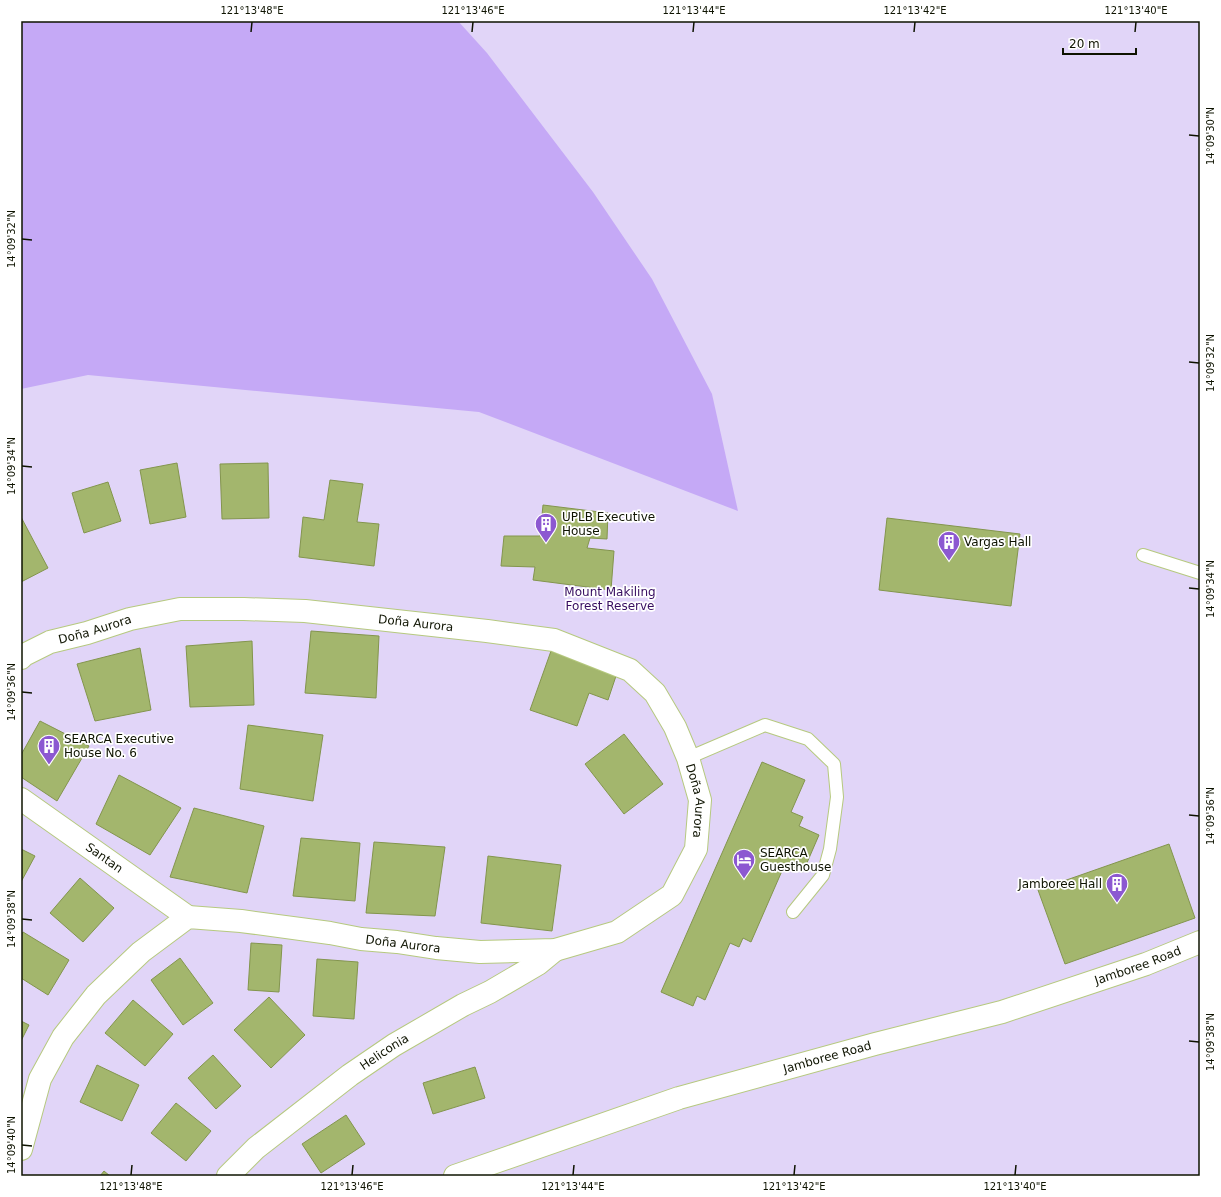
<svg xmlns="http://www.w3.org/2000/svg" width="1221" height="1197" viewBox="0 0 1221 1197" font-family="'DejaVu Sans',sans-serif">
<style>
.green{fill:#e1d5f8}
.forest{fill:#c5a9f6}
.building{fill:#a3b66d;stroke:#83954d}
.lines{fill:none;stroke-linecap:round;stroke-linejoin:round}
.service-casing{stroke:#b6c97f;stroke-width:14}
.minor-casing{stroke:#b6c97f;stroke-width:24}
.secondary-casing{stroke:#b6c97f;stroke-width:24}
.service{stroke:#fff;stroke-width:12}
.minor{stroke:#fff;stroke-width:22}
.secondary{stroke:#fff;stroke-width:22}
.ticks{fill:none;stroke:#0e1300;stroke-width:1.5}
.labels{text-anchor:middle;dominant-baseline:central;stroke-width:3.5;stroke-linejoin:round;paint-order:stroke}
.poi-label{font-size:12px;fill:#0e1300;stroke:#fff;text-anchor:start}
.park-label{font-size:12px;fill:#370d60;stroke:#fff}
.street-label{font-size:12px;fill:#0e1300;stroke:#fff}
.neatline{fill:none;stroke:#0e1300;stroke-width:1.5}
.ticks-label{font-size:10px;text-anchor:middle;fill:#0e1300}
</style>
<rect width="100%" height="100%" fill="#e1f5aa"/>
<!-- green -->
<path class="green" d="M39 21H1200V1176H21V32Z"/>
<!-- forest -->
<path class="forest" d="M21 21H458L487 53 593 192 652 279 712 394 738 511 479 412 88 375 21 389Z"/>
<!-- building -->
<path class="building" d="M177 463 186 517 150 524 140 470Z
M268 463 269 518 222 519 220 464Z
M330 480 363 484 357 522 379 524 374 566 299 557 303 517 324 520Z
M108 482 121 521 84 533 72 493Z
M543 505 608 513 607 539 590 538 587 548 614 551 611 590 533 580 535 567 501 566 504 536H540Z
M21 517 48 568 21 582Z
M887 518 1020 534 1011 606 879 590Z
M311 631 379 636 376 698 305 693Z
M252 641 254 705 190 707 186 646Z
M140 648 151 710 95 721 77 664Z
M551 651 616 676 608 700 589 693 577 726 530 710Z
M40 721 89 746 57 801 21 777V755Z
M248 725 323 735 313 801 240 789Z
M624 734 663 784 624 814 585 764Z
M762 762 805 780 791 812 803 817 799 826 819 835 803 872 785 864 751 942 743 938 739 947 730 943 705 1000 697 996 693 1006 661 992Z
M119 775 181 808 150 855 96 824Z
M194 808 264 826 247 893 170 877Z
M301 838 360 843 355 901 293 896Z
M374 842 445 847 435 916 366 913Z
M1169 844 1195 918 1065 964 1038 890Z
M21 849 35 856 21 882Z
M488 856 561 865 552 931 481 923Z
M80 878 114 908 83 942 50 913Z
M23 932 69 960 48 995 21 978V936Z
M251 943 282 945 279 992 248 990Z
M180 958 213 1003 183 1025 151 980Z
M317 959 358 962 354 1019 313 1016Z
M269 997 305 1035 271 1068 234 1030Z
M133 1000 173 1034 145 1066 105 1033Z
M21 1021 29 1025 21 1041Z
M213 1055 241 1086 216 1109 188 1078Z
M97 1065 139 1085 122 1121 80 1102Z
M475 1067 485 1098 433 1114 423 1083Z
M176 1103 211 1131 186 1161 151 1133Z
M346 1115 365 1144 321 1173 302 1144Z
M104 1171 110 1176H100Z"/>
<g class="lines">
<!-- service casing -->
<g class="service-casing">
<path id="service" d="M1143 555 1200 573
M688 758 765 725 808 739 834 764 837 797 830 849 823 875 793 912"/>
</g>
<!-- minor casing -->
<g class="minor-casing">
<g id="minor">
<path id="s1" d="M21 658 24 655 50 642 87 633 130 619 180 609H244L305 611 487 631 554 640 630 670 655 693 675 727 688 758 700 800 696 849 672 895 617 932 555 950 480 952 436 948 397 942 361 939 330 933 241 921 188 917 141 952 96 995 63 1037 40 1079 21 1149"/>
<path id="s2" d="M21 799 188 917"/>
<path id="s3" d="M228 1176 256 1148 350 1075 394 1045 463 1005 490 992 538 964 555 950"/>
</g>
</g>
<!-- secondary casing -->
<g class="secondary-casing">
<g id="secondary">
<path id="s4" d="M455 1176 679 1098 875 1044 1002 1012 1146 964 1200 942"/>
</g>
</g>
<!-- service -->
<use href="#service" class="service"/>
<!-- minor -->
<use href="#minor" class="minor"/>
<!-- secondary -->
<use href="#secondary" class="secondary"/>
</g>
<!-- ticks -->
<path class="ticks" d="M251 32 252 22M472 32 473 22M693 32 694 22M914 32 915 22M1135 32 1136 22M1189 135 1199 136M22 239 32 240M1189 362 1199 363M22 466 32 467M1189 588 1199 589M22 692 32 693M1189 815 1199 816M22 919 32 920M1189 1041 1199 1042M22 1145 32 1146M131 1175 132 1165M352 1175 353 1165M573 1175 574 1165M794 1175 795 1165M1015 1175 1016 1165"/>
<!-- icons -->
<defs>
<g id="building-pin" transform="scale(1.15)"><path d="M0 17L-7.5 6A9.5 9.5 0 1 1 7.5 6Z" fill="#8c58d1" stroke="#fff"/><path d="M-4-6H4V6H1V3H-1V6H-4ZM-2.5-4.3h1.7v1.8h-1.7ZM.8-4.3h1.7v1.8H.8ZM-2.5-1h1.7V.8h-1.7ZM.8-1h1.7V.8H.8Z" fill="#fff"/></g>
<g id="hotel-pin" transform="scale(1.15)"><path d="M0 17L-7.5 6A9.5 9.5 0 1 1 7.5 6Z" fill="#8c58d1" stroke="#fff"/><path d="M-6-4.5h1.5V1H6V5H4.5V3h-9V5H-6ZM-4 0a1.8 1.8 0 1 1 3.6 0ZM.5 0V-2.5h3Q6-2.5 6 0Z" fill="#fff"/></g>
</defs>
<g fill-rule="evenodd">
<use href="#building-pin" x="546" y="524"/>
<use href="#building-pin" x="949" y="542"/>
<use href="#building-pin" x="49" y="746"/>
<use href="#hotel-pin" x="744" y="860"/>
<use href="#building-pin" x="1117" y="884"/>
</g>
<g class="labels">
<!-- poi labels -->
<g class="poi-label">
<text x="562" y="517">UPLB Executive<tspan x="562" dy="14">House</tspan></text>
<text x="964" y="542">Vargas Hall</text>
<text x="64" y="739">SEARCA Executive<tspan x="64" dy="14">House No. 6</tspan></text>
<text x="760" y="853">SEARCA<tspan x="760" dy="14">Guesthouse</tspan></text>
<text x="1102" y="884" text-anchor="end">Jamboree Hall</text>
</g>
<!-- park labels -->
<g class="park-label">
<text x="610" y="592">Mount Makiling<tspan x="610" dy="14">Forest Reserve</tspan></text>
</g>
<!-- street labels -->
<g class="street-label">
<text stroke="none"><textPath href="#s1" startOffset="404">Doña Aurora</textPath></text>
<text stroke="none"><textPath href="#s1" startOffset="80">Doña Aurora</textPath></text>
<text stroke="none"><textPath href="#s1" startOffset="776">Doña Aurora</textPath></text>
<text stroke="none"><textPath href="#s2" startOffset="102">Santan</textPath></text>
<text transform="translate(403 944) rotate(7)">Doña Aurora</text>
<text stroke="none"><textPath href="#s4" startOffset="715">Jamboree Road</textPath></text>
<text stroke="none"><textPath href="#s3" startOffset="200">Heliconia</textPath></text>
<text stroke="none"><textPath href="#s4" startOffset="391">Jamboree Road</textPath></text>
</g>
</g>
<!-- border -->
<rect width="1221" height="1197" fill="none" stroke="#ffffff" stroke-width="44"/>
<!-- scale -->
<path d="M1063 48v6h73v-6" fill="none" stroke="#0e1300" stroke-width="2"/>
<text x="1069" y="48" font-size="12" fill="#0e1300" stroke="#ffffff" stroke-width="3" paint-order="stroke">20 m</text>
<rect x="22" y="22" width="1177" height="1153" class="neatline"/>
<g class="ticks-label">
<text x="252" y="14">121°13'48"E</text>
<text x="473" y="14">121°13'46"E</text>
<text x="694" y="14">121°13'44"E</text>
<text x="915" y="14">121°13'42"E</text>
<text x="1136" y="14">121°13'40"E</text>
<text transform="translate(1210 136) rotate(-90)" y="4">14°09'30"N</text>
<text transform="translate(11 239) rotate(-90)" y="4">14°09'32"N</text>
<text transform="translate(1210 363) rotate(-90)" y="4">14°09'32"N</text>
<text transform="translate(11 466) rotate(-90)" y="4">14°09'34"N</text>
<text transform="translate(1210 589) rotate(-90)" y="4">14°09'34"N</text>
<text transform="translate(11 692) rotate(-90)" y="4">14°09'36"N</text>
<text transform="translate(1210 816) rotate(-90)" y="4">14°09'36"N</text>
<text transform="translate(11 919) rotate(-90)" y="4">14°09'38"N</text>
<text transform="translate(1210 1042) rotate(-90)" y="4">14°09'38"N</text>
<text transform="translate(11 1145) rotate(-90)" y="4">14°09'40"N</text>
<text x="131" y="1190">121°13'48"E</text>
<text x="352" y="1190">121°13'46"E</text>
<text x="573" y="1190">121°13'44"E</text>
<text x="794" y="1190">121°13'42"E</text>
<text x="1015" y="1190">121°13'40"E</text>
</g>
</svg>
